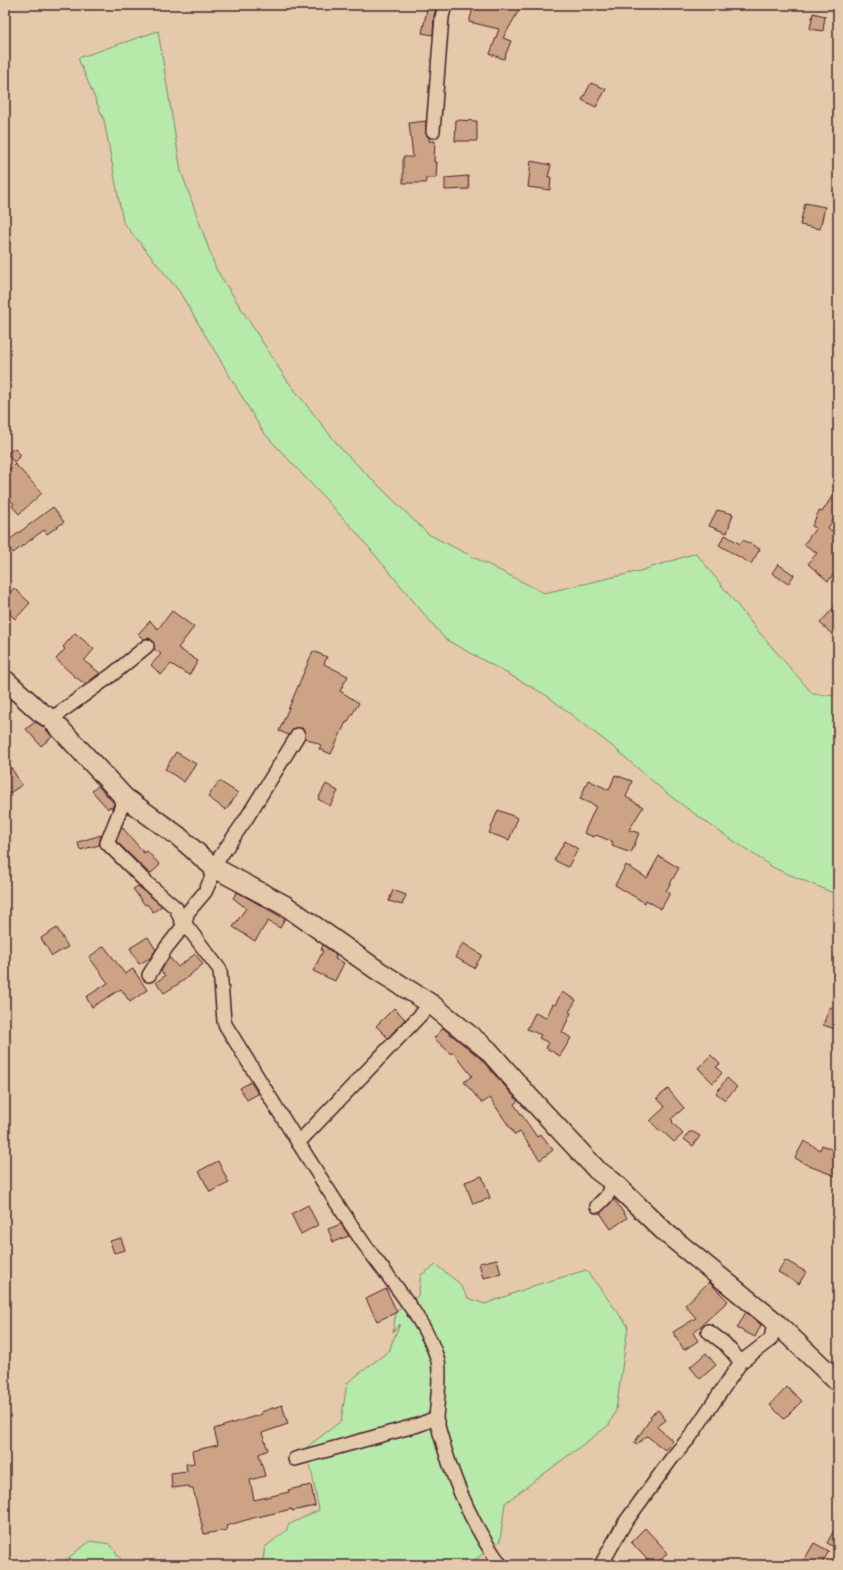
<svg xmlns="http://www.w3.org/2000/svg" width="843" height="1570" viewBox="0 0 843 1570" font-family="Mali,sans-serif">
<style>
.green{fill:#b6e9aa;stroke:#80846a}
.building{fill:#cda386;stroke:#4a1f2b}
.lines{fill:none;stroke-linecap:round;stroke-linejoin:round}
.street-casing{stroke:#4a1f2b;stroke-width:16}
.secondary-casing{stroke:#4a1f2b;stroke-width:22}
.street{stroke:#e4caab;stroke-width:13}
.secondary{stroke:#e4caab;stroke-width:19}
</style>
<rect width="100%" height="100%" fill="#e4caab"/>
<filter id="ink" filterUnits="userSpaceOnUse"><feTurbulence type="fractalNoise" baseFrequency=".025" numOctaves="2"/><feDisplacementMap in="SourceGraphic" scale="8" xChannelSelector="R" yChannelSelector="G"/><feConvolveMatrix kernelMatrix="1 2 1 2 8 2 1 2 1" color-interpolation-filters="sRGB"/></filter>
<g filter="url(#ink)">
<!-- green -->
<path class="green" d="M158 31 181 171 216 269 286 379 342 450 428 534 544 593 640 571 696 553 757 630 813 694 838 696V895L774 868 716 829 670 796 612 746 546 695 445 639 356 532 263 432 179 291 123 222 104 120 78 58Z
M436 1265 459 1283 468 1298 485 1304 536 1285 586 1270 628 1326 616 1410 609 1425 505 1503 500 1541 468 1565H262L265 1547 287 1530 288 1525 319 1510 307 1447 341 1421 347 1383 390 1350 391 1345 400 1324 393 1332 396 1312 418 1296 421 1275Z
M90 1541 110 1544 125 1565H59Z"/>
<!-- building -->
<path class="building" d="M428 5H437L434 16 433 35 422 33Z
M474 5H490L506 10 509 5H522L503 38 511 41 504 59 490 54 499 29 469 22Z
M813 13 825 16 823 31 810 29Z
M591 83 606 89 596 107 582 100Z
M456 120 477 121V141H455Z
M426 121V134L429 138V141H435L434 162H437L436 178H426V183H403V157H413L409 123Z
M531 161 551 165 548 177H551L550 190 528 187Z
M468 176 469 189 445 190V178Z
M805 203 825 207 820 229 800 225Z
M14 448 21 455 14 462 7 454Z
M15 464 42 493 19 514 12 506 14 504 5 493V473Z
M838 487V512L828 528 838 535V550L833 557 838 562V569L828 581 808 564 817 553 804 544 816 528 812 526 819 511 822 512Z
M53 507 64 522 47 534 44 530 13 553 5 543Z
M717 510 733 514 727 533 709 526Z
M725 535 740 544 743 540 760 549 751 564 719 545Z
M778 564 794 575 788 584 772 573Z
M14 588 30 603 15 619 5 609V598Z
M838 603V627L832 634 820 623Z
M172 611 194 627 178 648 198 661 189 675 171 664 161 675 151 665 161 654 154 649 153 641 149 638 143 639 138 634 150 621 158 629Z
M75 633 94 649 84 661 100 673 85 684 74 676 56 659 65 649 63 647Z
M313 651 327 657 324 664 348 676 340 691 359 703 347 723 346 722 331 754 319 749 321 745 305 738V732L302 728H295L289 735 279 731Z
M35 722 44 727 52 737 41 746 26 729Z
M176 752 196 764 184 782 165 769Z
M5 758 22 785 5 796Z
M615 775 632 781 626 797 643 807 629 830 639 833 631 853 612 846 613 842 596 835 594 837 584 833 596 806 580 799 588 780 609 790Z
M219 781 238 793 226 810 208 797Z
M326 784 338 791 330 806 318 799Z
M98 786 114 803 112 809 110 806 108 809 92 791Z
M498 810 518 818 509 840 489 833Z
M122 827 144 853 147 851 160 865 150 874 116 841Z
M101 835 99 845 80 850 78 842Z
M565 841 578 849 568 867 554 860Z
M659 856 679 868 666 891 670 893 661 909 646 900 645 903 615 885 626 865 647 878Z
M138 886 143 890 162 906 153 912 147 904 145 905 133 889Z
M393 890 406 895 402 905 389 901Z
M237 892 285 919 280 928 268 921 255 941 233 927 246 908 233 898Z
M57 928 68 947 52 956 41 938Z
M148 937 156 950 150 958 139 964 130 948Z
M463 943 482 955 474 968 455 957Z
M323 945 336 955 335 959 344 963 335 981 313 971 323 951 321 950Z
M104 946 125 974 133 969 147 990 130 1002 121 989 92 1007 86 997 108 983 89 957Z
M195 954 203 964 183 981 164 993 156 982 165 976 161 971 168 959 170 958 178 967Z
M562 992 576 1000 569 1012 571 1013 562 1032 571 1038 560 1056 546 1048 549 1043 539 1038 541 1035 527 1029 535 1013 546 1018 553 1004 555 1005Z
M830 1007 838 1010V1030L823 1025Z
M394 1008 405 1019 388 1038 376 1026Z
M443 1028 480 1058 518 1101 514 1104 537 1137 541 1134 553 1150 540 1160 520 1132 515 1135 490 1098 482 1103 464 1082 472 1076 453 1052 451 1054 434 1038Z
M711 1055 720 1064 716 1067 722 1073 713 1083 698 1068Z
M727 1078 737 1087 725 1100 716 1093Z
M251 1082 258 1094 247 1100 240 1088Z
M668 1089 684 1108 671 1119 673 1121 672 1122 683 1134 674 1142 662 1131 661 1132 650 1121 665 1107 657 1098Z
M689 1132H693L700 1136 693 1146 684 1139Z
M804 1141 820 1150 822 1145 838 1152V1177L809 1166 795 1158Z
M218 1161 229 1183 210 1192 199 1171Z
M482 1176 490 1198 473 1204 465 1182Z
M614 1199 627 1218 611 1229 600 1213Z
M308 1205 318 1225 301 1234 291 1214Z
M341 1224 349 1236 333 1242 328 1229Z
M121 1238 125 1250 114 1253 110 1241Z
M497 1259 501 1274 483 1278 479 1263Z
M785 1260 806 1272 799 1284 778 1272Z
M709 1282 728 1301 693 1333 698 1341 684 1350 673 1332 696 1318 685 1305Z
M386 1289 397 1312 377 1321 366 1299Z
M746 1312 761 1325 755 1337 737 1328Z
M706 1353 716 1365 700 1379 690 1367Z
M787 1387 802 1401 784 1419 770 1405Z
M282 1405 288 1424 262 1433 268 1450 259 1454 265 1476 250 1480 254 1500 289 1492 288 1490 311 1485 315 1506 292 1511V1509L253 1518 226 1526 227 1530 204 1534 198 1508 193 1489H190L189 1486 172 1488 171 1473 187 1471 186 1464 194 1463 192 1451 218 1445 214 1429 262 1414 261 1412Z
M658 1410 666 1420 657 1427 673 1441 665 1450 647 1436 636 1445 634 1443 651 1418 650 1416Z
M838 1523V1549L827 1543Z
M645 1528 668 1553 655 1565H652L631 1542Z
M814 1543 829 1551 821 1565H814L804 1560Z"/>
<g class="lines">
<!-- street casing -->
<g class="street-casing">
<path id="street" d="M433 131 442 17 445 5
M51 719 113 674 147 646
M125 798 107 843 148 884 176 908 181 920
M185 924 220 970 224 1021 226 1026C271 1098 314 1171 362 1241 386 1275 427 1321 438 1361 441 1374 437 1404 436 1418
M149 975 166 948 185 924 187 914 181 920 205 892 211 879 213 867 246 819 298 735
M298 1143 431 1004
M597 1206 607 1196 612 1181
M708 1331 724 1343 741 1362
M295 1459 418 1425 436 1418C449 1470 469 1522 501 1565
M601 1565 624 1524 672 1458 690 1437 741 1362 771 1339 774 1321"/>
</g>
<!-- secondary casing -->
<g class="secondary-casing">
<path id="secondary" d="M5 680 39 711 51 719 125 798 178 836 213 867 286 906 380 972 431 1004 488 1050 530 1098 597 1170 612 1181 666 1233 774 1321 838 1382"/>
</g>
<!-- street -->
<use href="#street" class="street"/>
<!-- secondary -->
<use href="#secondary" class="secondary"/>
</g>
</g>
<!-- margin -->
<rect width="843" height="1570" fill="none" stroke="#e4caab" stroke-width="20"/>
<rect x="10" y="10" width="823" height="1550" fill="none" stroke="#4a1f2b" stroke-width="1.5" filter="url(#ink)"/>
</svg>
